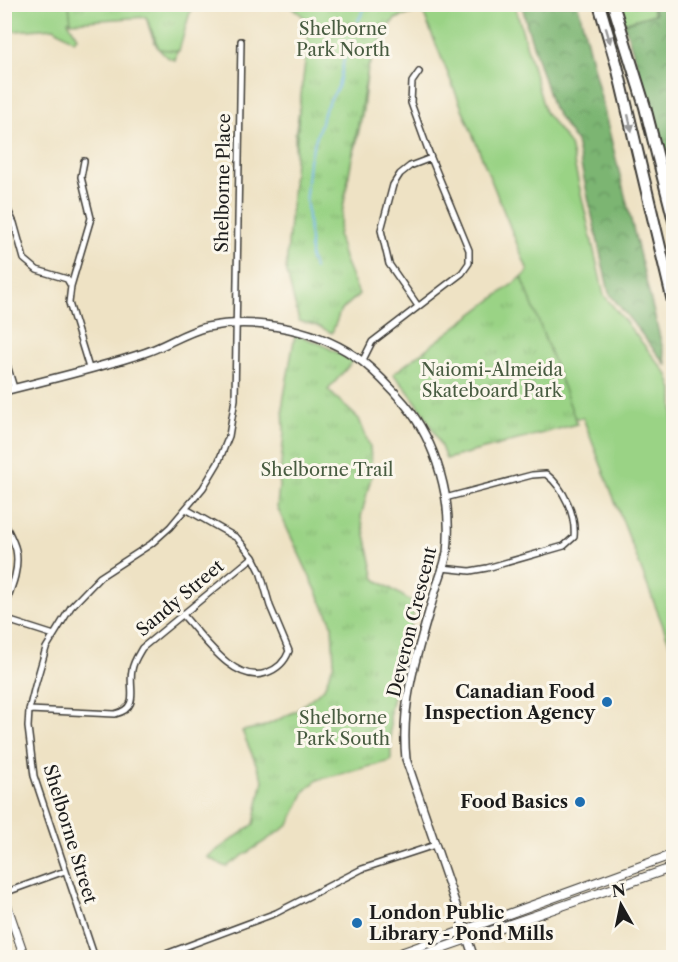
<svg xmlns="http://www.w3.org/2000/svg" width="678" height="962" viewBox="0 0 678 962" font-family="'Libre Caslon Text',serif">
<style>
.green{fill:#9ad385;stroke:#5b7850;stroke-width:1.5}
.forest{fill:url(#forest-crowns);stroke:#4c6847;stroke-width:1.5}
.park{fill:url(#park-tufts);stroke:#5b7850;stroke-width:1.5}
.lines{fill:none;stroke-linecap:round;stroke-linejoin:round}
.stream{stroke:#7cb9ef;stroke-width:2}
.minor-casing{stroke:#3c3a35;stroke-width:8}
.tertiary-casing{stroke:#3c3a35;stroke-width:10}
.secondary-casing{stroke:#3c3a35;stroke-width:10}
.motorway-casing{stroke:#3c3a35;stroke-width:14}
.minor{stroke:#fff;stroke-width:5}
.tertiary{stroke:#fff;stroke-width:7}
.secondary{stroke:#fff;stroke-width:8}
.motorway{stroke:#fff;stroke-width:10}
.oneway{fill:#999}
.poi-dot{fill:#1f6fb2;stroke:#fbf7ec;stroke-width:2}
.labels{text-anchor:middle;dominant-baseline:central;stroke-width:6;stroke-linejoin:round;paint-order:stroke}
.park-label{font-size:18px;fill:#485c41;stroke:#fbf7ec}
.street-label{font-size:18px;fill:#1c1c1c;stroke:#fbf7ec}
.poi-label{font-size:18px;font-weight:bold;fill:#1c1c1c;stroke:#fbf7ec;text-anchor:end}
</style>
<defs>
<pattern id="forest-crowns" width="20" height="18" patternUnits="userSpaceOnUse" patternTransform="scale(1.5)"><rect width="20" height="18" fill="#7bb572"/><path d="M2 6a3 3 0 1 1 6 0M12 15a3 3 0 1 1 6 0" fill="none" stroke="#64925d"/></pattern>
<pattern id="park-tufts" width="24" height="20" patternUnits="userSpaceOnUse" patternTransform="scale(1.5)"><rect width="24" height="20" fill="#9ad385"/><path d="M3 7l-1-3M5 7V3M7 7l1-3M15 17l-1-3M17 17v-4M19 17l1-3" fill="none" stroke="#84b572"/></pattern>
</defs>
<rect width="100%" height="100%" fill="#fbf7ec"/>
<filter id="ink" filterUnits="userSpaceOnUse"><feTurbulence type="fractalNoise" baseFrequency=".0167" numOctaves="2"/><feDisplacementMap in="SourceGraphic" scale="12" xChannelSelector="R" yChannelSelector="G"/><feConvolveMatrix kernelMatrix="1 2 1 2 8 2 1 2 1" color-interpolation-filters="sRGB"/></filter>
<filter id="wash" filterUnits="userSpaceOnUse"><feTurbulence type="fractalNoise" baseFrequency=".008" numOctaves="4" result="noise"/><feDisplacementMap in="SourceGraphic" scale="24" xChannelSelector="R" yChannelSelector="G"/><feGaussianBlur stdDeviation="1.35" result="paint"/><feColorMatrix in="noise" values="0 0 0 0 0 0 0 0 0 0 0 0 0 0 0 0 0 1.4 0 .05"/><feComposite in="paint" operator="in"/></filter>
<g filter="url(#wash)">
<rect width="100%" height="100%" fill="#eee2c4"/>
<!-- green -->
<path class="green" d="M5 4 165 5 183 27 175 60C156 56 151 33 146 17L83 18 68 21 77 37 74 41 54 28 15 31 5 30Z
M324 5H515L545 112 570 145 604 295 668 375 673 390V652L583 418H559L492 308 528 271 422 10 392 20 378 34 368 64 363 111 356 145 338 202 297 235 295 135 313 27Z
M619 5H651L654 14 624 23Z"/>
<!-- forest -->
<path class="forest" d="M522 5H578L667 366 609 293 576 142 553 108 527 26Z
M652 5H673V180L624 23 655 14Z"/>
<!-- park -->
<path class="park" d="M69 5V4L192 5 179 51 159 49 146 17 71 22Z
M289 5 422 4 423 9 395 19 386 30 368 68 338 236 344 258 359 294 340 312 332 333 318 326 299 321 286 269 299 111 310 22Z
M522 277 577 424 446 459C434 427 416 398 393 374Z
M295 334 321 344 353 361 328 390 359 419 370 447 372 474 361 517 375 579 416 604 390 709 391 761 317 780 305 791 289 825 226 867 207 857 254 824 263 780 242 731 265 726 296 711 324 688 334 663 332 624 277 507 284 432 283 402Z"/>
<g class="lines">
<!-- stream -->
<path class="stream" d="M358 21 367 4
M314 269 312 261H310V241L306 195 309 160 326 107 338 87 348 41"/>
</g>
</g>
<g filter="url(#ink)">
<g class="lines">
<!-- minor casing -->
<g class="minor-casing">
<path id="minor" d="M84 161 81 177 91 218 71 286 69 303 89 368
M4 202 14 223 24 259 37 270 67 279 71 286
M418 306 389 264 381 230 393 185 400 174 410 166 431 158
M4 355 14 388
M362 362 372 342 462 273 469 263V250L431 158 411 103 412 82 419 72
M4 522C8 531 14 541 16 550 20 570 11 589 4 607
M442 568 470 571 487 568 564 546 574 537C576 515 564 488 546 474L532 475 445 498
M183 615C203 637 234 684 266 673 278 669 285 662 289 651L270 606 260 571 253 557 237 538 186 509
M4 619 54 635
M29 710 115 714C141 708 128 688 132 670 133 662 138 655 142 648L253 557
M4 893 65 871
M95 958 34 776 28 727 29 710 35 686 46 648 71 607 100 577 151 544 170 527 203 488 218 463 229 436 235 399 241 41
M155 958 276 913 362 869 435 845"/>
</g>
<!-- tertiary casing -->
<g class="tertiary-casing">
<path id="tertiary" d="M4 391C51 379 99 368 144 353 166 346 185 332 207 327 259 317 321 330 363 362 378 374 391 388 404 403 437 443 453 500 447 552 445 566 438 581 434 595 418 650 400 702 406 759L474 958"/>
</g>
<!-- secondary casing -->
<g class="secondary-casing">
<path id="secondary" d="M4 897 25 958
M387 958 674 854
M413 958 674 867"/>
</g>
<!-- motorway casing -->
<g class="motorway-casing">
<path id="motorway" d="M599 4 617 66 674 306
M613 4 645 107 674 221"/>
</g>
<!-- minor -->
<use href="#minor" class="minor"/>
<!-- tertiary -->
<use href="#tertiary" class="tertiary"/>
<!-- secondary -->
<use href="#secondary" class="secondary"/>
<!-- motorway -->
<use href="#motorway" class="motorway"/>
</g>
<!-- one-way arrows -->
<defs><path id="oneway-solid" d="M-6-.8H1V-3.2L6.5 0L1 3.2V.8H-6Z" transform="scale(1.5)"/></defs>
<g class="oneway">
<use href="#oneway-solid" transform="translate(608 35) rotate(74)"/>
<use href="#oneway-solid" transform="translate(630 123) rotate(77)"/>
</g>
</g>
<!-- markers -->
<g class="poi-dot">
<circle cx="607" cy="702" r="6"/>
<circle cx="580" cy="802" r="6"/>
<circle cx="357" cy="923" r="6"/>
</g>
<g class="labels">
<!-- park labels -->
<g class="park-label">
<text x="343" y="29">Shelborne<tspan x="343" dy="21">Park North</tspan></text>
<text x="492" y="370">Naiomi-Almeida<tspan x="492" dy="21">Skateboard Park</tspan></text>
<text x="327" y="470">Shelborne Trail</text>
<text x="343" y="718">Shelborne<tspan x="343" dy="21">Park South</tspan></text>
</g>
<!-- street labels -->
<g class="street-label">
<text transform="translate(223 183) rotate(-89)">Shelborne Place</text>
<text transform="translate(180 598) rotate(-40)">Sandy Street</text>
<text transform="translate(412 622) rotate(-76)">Deveron Crescent</text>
<text transform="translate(70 834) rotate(73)">Shelborne Street</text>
</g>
<!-- poi labels -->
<g class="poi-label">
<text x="595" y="692">Canadian Food<tspan x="595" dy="21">Inspection Agency</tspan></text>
<text x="568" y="802">Food Basics</text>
<text x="369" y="913" text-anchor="start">London Public<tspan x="369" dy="21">Library - Pond Mills</tspan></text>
</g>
</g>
<!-- margin -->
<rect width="678" height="962" fill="none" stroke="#fbf7ec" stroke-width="24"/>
<!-- north arrow -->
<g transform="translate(621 905) rotate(351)" stroke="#fbf7ec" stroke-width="4.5" paint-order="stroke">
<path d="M0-4.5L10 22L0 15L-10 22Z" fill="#1c1c1c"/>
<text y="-9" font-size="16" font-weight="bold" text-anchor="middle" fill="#1c1c1c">N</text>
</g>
</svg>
